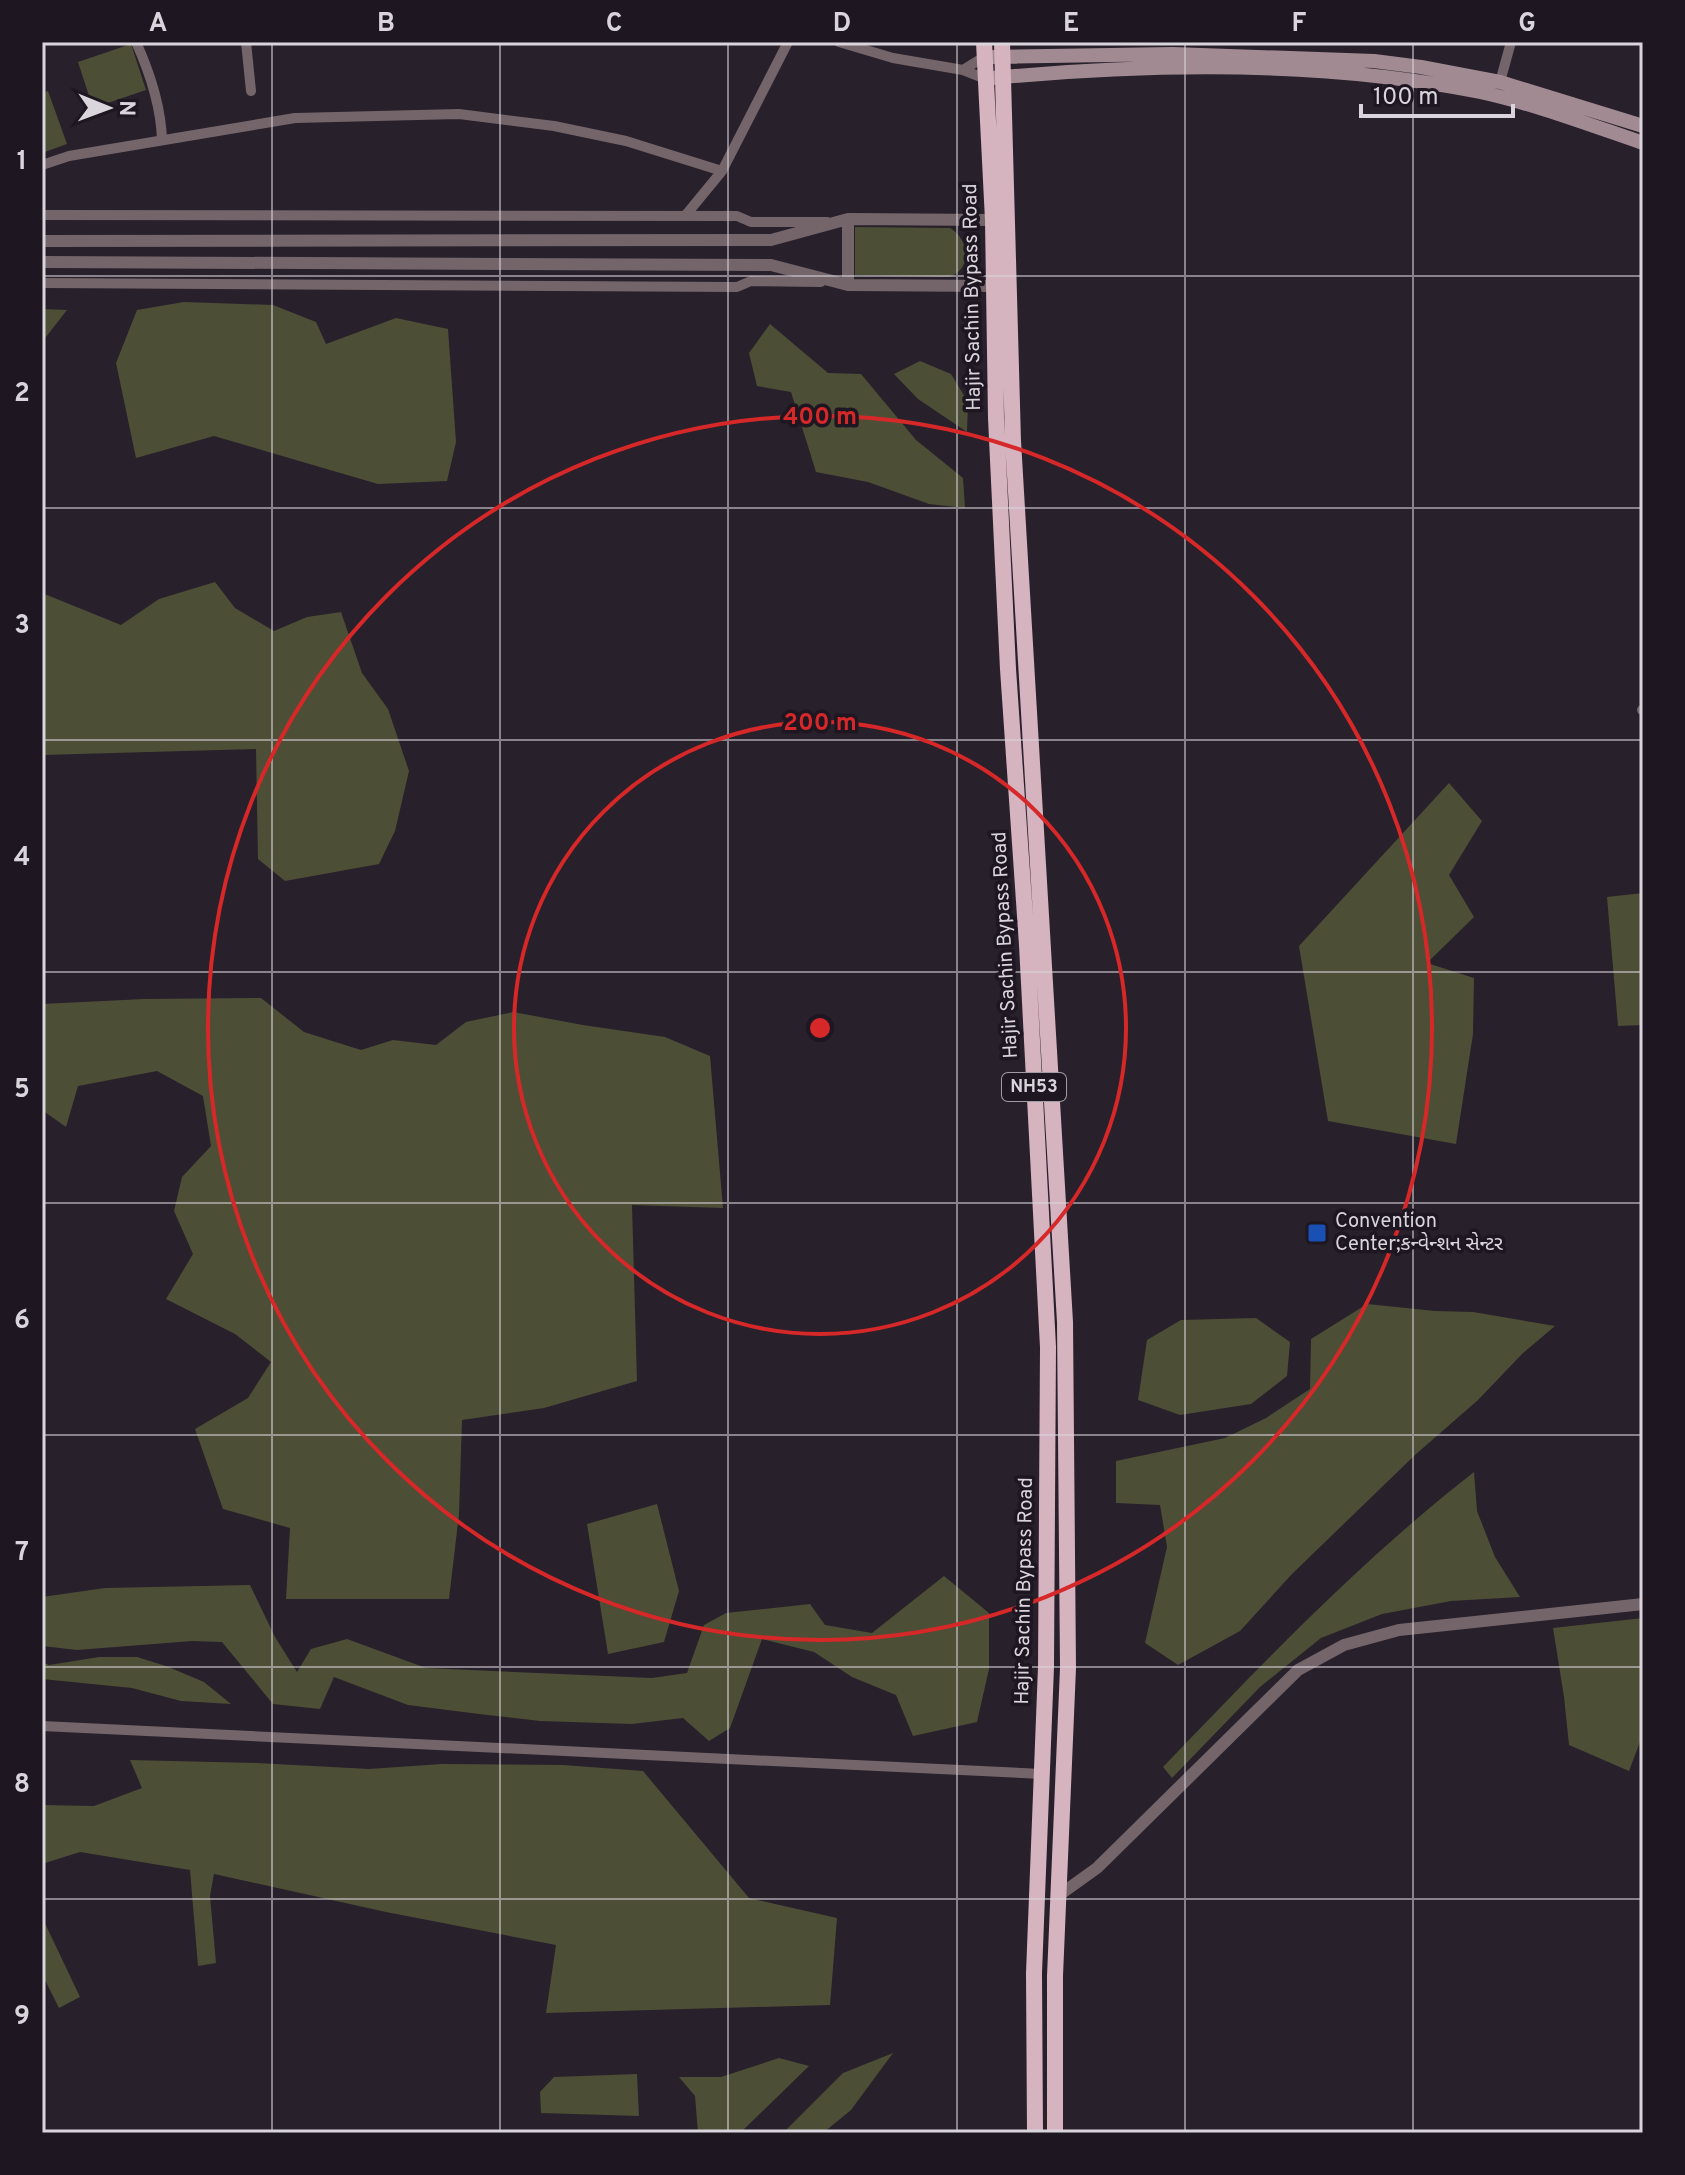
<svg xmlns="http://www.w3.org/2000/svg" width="1685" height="2175" viewBox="0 0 1685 2175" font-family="Overpass,'Noto Sans Gujarati',sans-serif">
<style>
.green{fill:#4d4e36}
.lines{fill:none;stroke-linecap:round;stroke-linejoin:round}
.minor{stroke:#74656a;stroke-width:10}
.tertiary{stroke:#74656a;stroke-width:12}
.secondary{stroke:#a18a92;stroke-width:14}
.trunk{stroke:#d5b3bf;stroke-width:16}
.grid{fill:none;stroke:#dad5dc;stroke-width:2;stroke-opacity:0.55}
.ring{fill:none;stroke:#d62828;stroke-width:4}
.transit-dot{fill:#1a4fb4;stroke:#1e1721;stroke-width:3}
.labels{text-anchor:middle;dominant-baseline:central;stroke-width:7;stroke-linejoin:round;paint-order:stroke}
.shield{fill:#1e1721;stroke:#a29ca4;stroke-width:2}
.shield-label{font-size:18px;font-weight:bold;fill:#dad5dc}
.street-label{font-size:20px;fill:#dad5dc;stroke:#1e1721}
.poi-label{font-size:20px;fill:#dad5dc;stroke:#1e1721;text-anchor:start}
.centre{fill:#d62828;stroke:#1e1721;stroke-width:4}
.ring-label{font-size:24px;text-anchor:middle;font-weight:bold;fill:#d62828;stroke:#1e1721;stroke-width:7;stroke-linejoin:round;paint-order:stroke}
.neatline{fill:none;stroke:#dad5dc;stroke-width:3}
.grid-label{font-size:26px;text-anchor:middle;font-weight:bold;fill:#dad5dc}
</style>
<rect width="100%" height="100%" fill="#28202b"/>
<!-- green -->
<path class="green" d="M131 44 146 90 93 108 78 62Z
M48 91 67 144 42 153V93Z
M855 227 950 228C969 239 973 269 949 277L855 275Z
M184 302 273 305 316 322 326 344 396 318 448 329 456 442 447 481 378 484 214 436 136 458 116 363 137 310Z
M42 309 67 310 42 342Z
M770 324 828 373 861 374 916 440 963 478 965 508 929 504 868 482 816 472 791 392 757 386 749 353Z
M920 361 951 374 968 402 967 432 918 399 894 374Z
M215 582 235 608 274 631 307 617 341 612 362 673 388 709 409 771 395 831 379 864 285 881 258 859 256 749 42 755V593L121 625 159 599Z
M1449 783 1482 821 1449 875 1474 917 1427 963 1474 978 1473 1034 1456 1144 1328 1121 1299 946Z
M1643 893V1025L1618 1026 1607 897Z
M261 998 304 1032 361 1050 393 1040 436 1045 466 1022 513 1012 583 1025 665 1037 710 1056 723 1208 632 1205 637 1381 544 1408 462 1420 459 1514 449 1599H286L290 1528 223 1509 195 1429 248 1398 271 1362 235 1334 166 1299 193 1254 174 1211 182 1177 211 1146 203 1096 157 1071 78 1086 66 1127 42 1110V1004L144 999Z
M1367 1304 1435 1311 1473 1312 1555 1326 1523 1353 1478 1400 1415 1455 1292 1574 1240 1631 1178 1665 1145 1643 1167 1547 1160 1505 1116 1503V1461L1225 1438 1266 1418 1310 1389 1311 1339Z
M1256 1318 1290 1342 1287 1376 1251 1404 1180 1415 1138 1400 1147 1340 1181 1320Z
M1474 1472 1477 1511 1495 1557 1520 1597 1451 1601 1382 1614 1321 1638 1260 1687 1172 1778 1163 1767C1262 1664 1361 1560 1474 1472Z
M657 1504 679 1591 664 1642 608 1654 587 1524Z
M944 1576 989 1613V1669L977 1722 913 1736 896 1695 852 1677 814 1652 762 1639 730 1728 709 1741 683 1718 632 1724 540 1721 479 1714 408 1705 334 1677 320 1709 273 1704 222 1642 192 1641 77 1650 42 1646V1597L105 1588 250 1585 275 1637 297 1672 311 1649 347 1639 426 1668 652 1678 687 1673 704 1625 726 1613 810 1604 825 1625 872 1633Z
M1643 1618V1734L1629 1771 1569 1745 1564 1697 1553 1628Z
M99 1657H137L166 1666 204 1682 231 1704 181 1701 132 1688 42 1679V1662L49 1665Z
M130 1760 257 1763 369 1769 442 1764 563 1765 643 1771 749 1898 837 1918 830 2005 546 2013 556 1945 386 1912 214 1874 210 1896 216 1963 198 1966 190 1870 80 1852 42 1864V1805L94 1806 142 1788Z
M42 1917 80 1997 59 2008 42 1974Z
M893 2053 851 2110 823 2133H783L843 2073Z
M779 2058 809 2066 740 2133H698L695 2096 679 2077H721Z
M637 2074 639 2116 541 2113 540 2092 554 2077Z"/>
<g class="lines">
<!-- minor -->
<path class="minor" d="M136 42C150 73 161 105 162 140
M246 42 251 91
M839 42 893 58 963 70
M984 57 963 70 986 79
M1500 82 1511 42
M42 165 69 156 295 118 459 114 554 126 626 141 722 171 685 216
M722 171 788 42
M42 215 737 216 751 222H827
M42 283 737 287 751 281 821 282
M1642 710H1643
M42 1726 1042 1774"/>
<!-- tertiary -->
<path class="tertiary" d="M42 241 771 240 848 219 993 220
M42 262 771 265 848 285 994 286
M848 285V219
M1058 1896 1097 1868 1298 1670 1344 1645 1399 1630 1643 1604"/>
<!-- secondary -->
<path class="secondary" d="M993 57 1173 54 1374 61 1421 67 1500 82 1643 126
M993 78C1152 63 1323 60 1480 92 1535 104 1590 125 1643 143"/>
<!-- trunk -->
<path class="trunk" d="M984 42 993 220 996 418 1008 669 1027 945 1048 1347 1046 1667 1034 1973 1035 2133
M1002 42 1013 441 1065 1322 1068 1668 1055 1976V2133"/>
</g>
<!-- grid -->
<path class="grid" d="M272 42V2133M500 42V2133M728 42V2133M957 42V2133M1185 42V2133M1413 42V2133M42 276H1643M42 508H1643M42 740H1643M42 972H1643M42 1203H1643M42 1435H1643M42 1667H1643M42 1899H1643"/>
<!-- distance rings -->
<g class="ring">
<circle cx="820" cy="1028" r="306"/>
<circle cx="820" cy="1028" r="612"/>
</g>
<!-- markers -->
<rect class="transit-dot" x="1307" y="1223" width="20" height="20" rx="4"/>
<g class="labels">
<!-- shield labels -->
<rect class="shield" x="1002" y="1073" width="64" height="28" rx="6"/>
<g class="shield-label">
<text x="1034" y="1087">NH53</text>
</g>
<!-- street labels -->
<g class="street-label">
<text transform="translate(973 297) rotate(-91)">Hajir Sachin Bypass Road</text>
<text transform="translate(1006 945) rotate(-93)">Hajir Sachin Bypass Road</text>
<text transform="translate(1025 1591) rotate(-89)">Hajir Sachin Bypass Road</text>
</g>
<!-- poi labels -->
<g class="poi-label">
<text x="1335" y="1222">Convention<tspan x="1335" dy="23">Center;કન્વેન્શન સેન્ટર</tspan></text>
</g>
</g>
<circle cx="820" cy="1028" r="12" class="centre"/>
<g class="ring-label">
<text x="820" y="424">400 m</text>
<text x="820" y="730">200 m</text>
</g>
<!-- border -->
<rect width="1685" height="2175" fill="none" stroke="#1e1721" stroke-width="88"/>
<!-- north arrow -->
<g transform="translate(108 108) rotate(91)" stroke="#1e1721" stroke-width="6" paint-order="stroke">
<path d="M0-6L14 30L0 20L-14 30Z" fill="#dad5dc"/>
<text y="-12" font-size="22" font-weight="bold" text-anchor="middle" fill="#dad5dc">N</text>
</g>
<!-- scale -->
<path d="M1361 104v12h152v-12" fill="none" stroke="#dad5dc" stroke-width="4"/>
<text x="1373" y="104" font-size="24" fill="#dad5dc" stroke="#1e1721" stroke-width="6" paint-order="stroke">100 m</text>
<rect x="44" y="44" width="1597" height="2087" class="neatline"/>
<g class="grid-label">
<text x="158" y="31">A</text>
<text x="386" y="31">B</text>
<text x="614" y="31">C</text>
<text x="842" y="31">D</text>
<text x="1071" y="31">E</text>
<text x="1299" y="31">F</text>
<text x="1527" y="31">G</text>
<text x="22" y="169">1</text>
<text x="22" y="401">2</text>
<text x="22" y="633">3</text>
<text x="22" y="865">4</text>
<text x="22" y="1097">5</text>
<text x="22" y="1328">6</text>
<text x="22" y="1560">7</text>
<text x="22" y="1792">8</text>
<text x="22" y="2024">9</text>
</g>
</svg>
